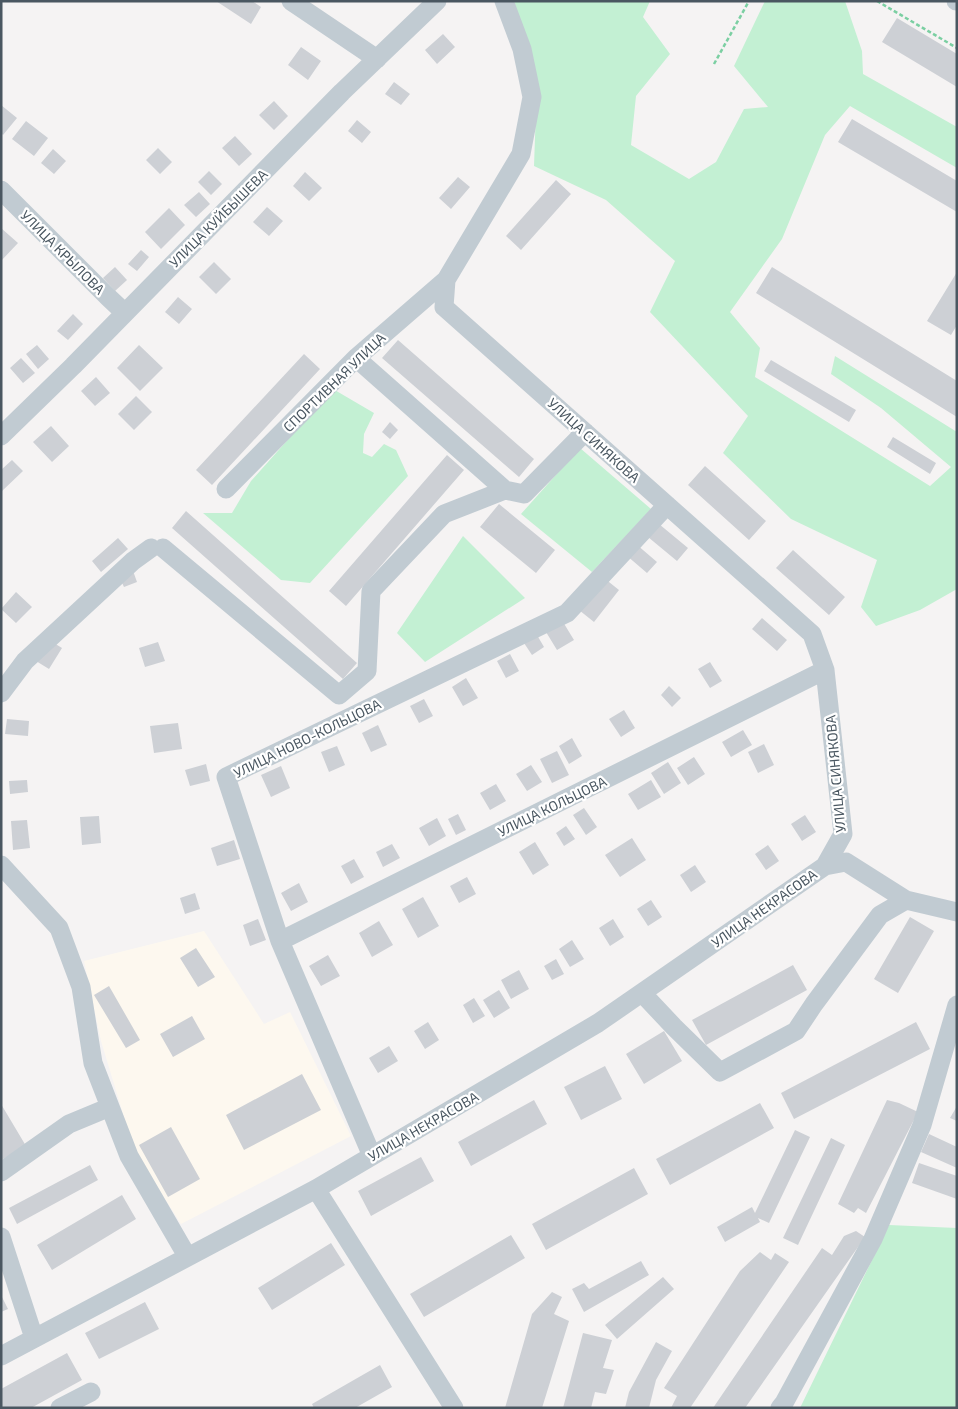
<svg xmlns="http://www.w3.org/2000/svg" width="958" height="1409" viewBox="0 0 958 1409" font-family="'Exo 2',sans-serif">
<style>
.commercial{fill:#fdf8ef}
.green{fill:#c3f0d3}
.building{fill:#cdd0d5}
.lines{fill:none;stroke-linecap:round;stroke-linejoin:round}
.path{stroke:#7bcfa2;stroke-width:2.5;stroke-dasharray:4 2.5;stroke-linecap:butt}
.minor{stroke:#c1cbd2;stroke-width:19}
.labels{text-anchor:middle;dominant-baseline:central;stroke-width:4.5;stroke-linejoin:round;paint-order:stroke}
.street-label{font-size:14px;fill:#4a5761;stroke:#fff}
</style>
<rect width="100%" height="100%" fill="#f5f3f3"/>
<!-- commercial -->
<path class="commercial" d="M204 931 264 1024 290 1012 351 1136 181 1224 134 1150 101 1041 84 961Z"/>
<!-- green -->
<path class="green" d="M514 1H650L643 17 670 54 636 96 631 145 689 179 716 162 744 109 768 107 734 66 765 1H845L862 51 863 74 957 127V168L850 106 825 135 782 239 730 312 760 348 755 377 930 486 951 467 881 408 831 374 835 356 957 432V589L920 610 876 626 861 607 877 560 791 519 723 453 748 416 650 312 675 261 606 200 534 166 537 81Z
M333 389 374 413 364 434 363 453 372 457 384 444 396 450 408 476 310 583 281 580 203 513H232L251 481Z
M580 448 651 509 592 572 521 514Z
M463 536 525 598 425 662 397 633Z
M889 1225 957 1228V1408H800Z"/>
<!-- building -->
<path class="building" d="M216 1H252L261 7 251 24Z
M897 18 957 54V87L882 42Z
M443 34 455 47 437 64 425 50Z
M301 47 321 61 308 80 288 65Z
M394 82 410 94 401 105 385 94Z
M274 101 288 116 274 130 259 115Z
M1 105 17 118 3 135 1 133Z
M852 119 957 181V212L838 142Z
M357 120 371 132 362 143 348 131Z
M26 121 48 138 34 156 12 139Z
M235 136 252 154 239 166 222 148Z
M158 148 172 162 160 174 146 160Z
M53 149 66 161 54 174 41 163Z
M209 171 222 184 211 195 198 182Z
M305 172 322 188 309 201 293 186Z
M458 177 470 187 451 209 439 198Z
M556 180 571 194 521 250 506 236Z
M199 192 210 204 196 217 184 205Z
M267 207 283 221 269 236 253 222Z
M169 208 185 225 161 249 145 232Z
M1 228 18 243 1 261Z
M141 250 149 257 137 271 128 264Z
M214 262 231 279 216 294 199 277Z
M115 267 127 280 115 291 103 278Z
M772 267 957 381V417L756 293Z
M957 272V325L951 335 927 321Z
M178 297 192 309 179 324 165 312Z
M73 314 83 324 68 340 57 331Z
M398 340 534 459 519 477 382 358Z
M37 345 49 359 38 369 26 354Z
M139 345 163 368 140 391 117 368Z
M304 354 320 369 212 485 196 470Z
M21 358 35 373 23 383 10 368Z
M771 360 856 410 849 422 764 371Z
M96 377 110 393 95 406 81 391Z
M136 396 152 412 134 430 118 414Z
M390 422 398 430 390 439 382 432Z
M51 426 69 446 52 462 33 442Z
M893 437 936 463 930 474 887 447Z
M447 455 464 470 346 606 329 591Z
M12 460 23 471 1 492V470Z
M705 466 766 521 749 540 688 485Z
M499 504 555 550 536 573 480 527Z
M186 511 357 663 343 679 172 528Z
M659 524 688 548 677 561 648 537Z
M118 538 128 549 101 572 92 561Z
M636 544 657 562 647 573 626 555Z
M793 550 845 597 829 615 776 568Z
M132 568 137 582 124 587 118 574Z
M604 578 619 590 594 622 579 610Z
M16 592 32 607 16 623 1 609Z
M762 618 787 640 777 651 752 629Z
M563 622 574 640 557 650 546 632Z
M537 635 544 647 532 655 524 643Z
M49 640 62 648 49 669 36 661Z
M158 642 165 661 145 667 139 648Z
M510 654 519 671 506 678 497 661Z
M710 662 722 681 710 688 698 669Z
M466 678 478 698 463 706 452 687Z
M669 686 681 698 672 707 661 695Z
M424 699 433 716 419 723 410 706Z
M624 710 635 728 621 737 609 719Z
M7 719 29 721 28 736 5 734Z
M178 723 182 749 154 753 150 726Z
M378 725 387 745 371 752 362 733Z
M743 730 752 745 731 757 722 742Z
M572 738 582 756 569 764 559 746Z
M764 744 774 765 758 773 748 752Z
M337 746 345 765 329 772 321 752Z
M557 751 569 775 552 783 540 759Z
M694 757 705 774 688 785 677 768Z
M668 762 681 783 664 794 651 773Z
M206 764 210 781 190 786 185 770Z
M531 765 542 782 527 791 516 774Z
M281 766 290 788 271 797 261 775Z
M27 780 28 792 10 794 9 781Z
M651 780 661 797 638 810 628 794Z
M496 784 506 801 490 810 480 793Z
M584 808 597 827 586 835 573 815Z
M458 814 466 830 456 835 448 819Z
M805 815 816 832 802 841 791 824Z
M99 816 101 843 82 845 80 817Z
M437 818 446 836 429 846 419 828Z
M27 820 30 848 13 850 11 821Z
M566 826 575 839 564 846 556 833Z
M632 838 646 860 620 877 605 855Z
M234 840 240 859 217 866 211 848Z
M535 842 549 865 533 875 519 852Z
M392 844 400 858 383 867 376 852Z
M768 845 779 861 766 870 755 854Z
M354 859 364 877 351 884 341 866Z
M695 865 706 882 691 892 680 875Z
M467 877 476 894 459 903 450 886Z
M299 883 308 902 291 911 281 893Z
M195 893 200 909 185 914 180 898Z
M423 897 439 926 418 938 402 909Z
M651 900 662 917 648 926 637 909Z
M910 917 934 931 898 993 874 979Z
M258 919 266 940 250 946 243 925Z
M613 919 624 937 610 946 599 928Z
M379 921 393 945 372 957 359 933Z
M572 940 584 959 570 967 559 949Z
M196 948 215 977 198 987 180 958Z
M328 955 340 976 321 986 309 966Z
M556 959 564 974 552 980 544 966Z
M793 965 807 990 706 1045 692 1020Z
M519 970 529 989 511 999 501 980Z
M109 986 140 1040 126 1048 94 995Z
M499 990 510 1008 494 1018 483 1000Z
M474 998 485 1016 473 1023 463 1005Z
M192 1016 205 1039 173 1057 160 1034Z
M428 1022 439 1040 425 1049 414 1031Z
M916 1022 930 1049 794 1119 781 1093Z
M664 1031 682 1061 644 1084 626 1054Z
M389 1046 398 1061 378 1073 369 1058Z
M605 1066 622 1099 581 1120 564 1087Z
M302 1074 321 1110 244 1150 226 1115Z
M534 1100 547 1124 471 1166 458 1142Z
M887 1100 899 1103 918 1112 866 1213 858 1208 854 1213 838 1204Z
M760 1103 774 1128 670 1185 656 1159Z
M1 1104 26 1146 1 1160Z
M957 1106V1121L950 1118Z
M171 1127 200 1179 168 1197 139 1145Z
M795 1130 810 1137 769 1223 758 1218 760 1222 725 1242 717 1227 752 1207 755 1213Z
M929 1134 957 1147V1168L921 1152Z
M831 1138 845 1145 798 1245 783 1238Z
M421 1157 434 1181 371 1216 358 1191Z
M919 1163 957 1176V1199L912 1183Z
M90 1165 98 1180 17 1224 9 1208Z
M634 1168 648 1194 546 1250 532 1224Z
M122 1195 136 1219 52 1270 37 1245Z
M856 1231 865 1237 745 1408H713L822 1248 832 1255 844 1236Z
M511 1235 525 1258 424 1317 410 1294Z
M331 1243 345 1265 272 1310 258 1288Z
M760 1252 771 1260 775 1253 789 1262 690 1408H671L677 1396 664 1388 740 1271Z
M641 1261 649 1275 584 1312 572 1289 584 1283 589 1289Z
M663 1277 674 1289 617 1339 605 1325Z
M552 1292 562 1297 554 1314 569 1321 542 1408H505L532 1314Z
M1 1295 8 1309 1 1312Z
M145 1302 159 1329 99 1359 85 1333Z
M583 1333 612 1340 603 1368 614 1370 606 1394 595 1392 591 1408H563Z
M656 1342 672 1351 656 1380 649 1408H625L629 1392Z
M67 1353 82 1380 31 1408H1V1389Z
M380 1365 392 1387 355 1408H314L312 1404Z"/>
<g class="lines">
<!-- path -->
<path class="path" d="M877 1 957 48
M714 64 749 1"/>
<!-- minor -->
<path class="minor" d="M291 1 377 59
M504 1 522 49 532 97 521 154 446 280 444 307 812 634 825 670 843 834 825 866
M956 1H957
M1 190 108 297 125 313
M356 358 505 490
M1 436 73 366 342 92 437 1
M226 489 356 358 446 280
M163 548 339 695 367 671 371 591 444 514 505 490 524 494 585 432
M1 693 25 661 133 561 151 548
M1 865 59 928 81 987 93 1063 129 1156 187 1256
M280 941 825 670
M642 993 674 1027 720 1072 796 1031 814 1004 880 915 906 900
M372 1156 280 941 226 777 567 613 667 505
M1 1172 69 1124 110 1107
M316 1189 454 1408
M1 1237 34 1338
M1 1356 316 1189 598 1023 825 866 846 862 906 900 957 912
M60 1408 91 1392
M780 1408 784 1403 873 1239 922 1125 957 1005"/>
</g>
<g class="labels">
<!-- street labels -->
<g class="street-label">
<text transform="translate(218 218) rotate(-45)">УЛИЦА КУЙБЫШЕВА</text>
<text transform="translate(63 252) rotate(45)">УЛИЦА КРЫЛОВА</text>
<text transform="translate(334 382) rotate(-44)">СПОРТИВНАЯ УЛИЦА</text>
<text transform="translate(594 440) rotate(42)">УЛИЦА СИНЯКОВА</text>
<text transform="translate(307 738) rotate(-26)">УЛИЦА НОВО-КОЛЬЦОВА</text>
<text transform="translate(835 774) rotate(-95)">УЛИЦА СИНЯКОВА</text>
<text transform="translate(552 806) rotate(-26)">УЛИЦА КОЛЬЦОВА</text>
<text transform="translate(764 908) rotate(-35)">УЛИЦА НЕКРАСОВА</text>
<text transform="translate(423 1126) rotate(-30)">УЛИЦА НЕКРАСОВА</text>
</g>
</g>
<!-- border -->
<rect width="958" height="1409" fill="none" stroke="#4a5761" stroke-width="5"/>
</svg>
